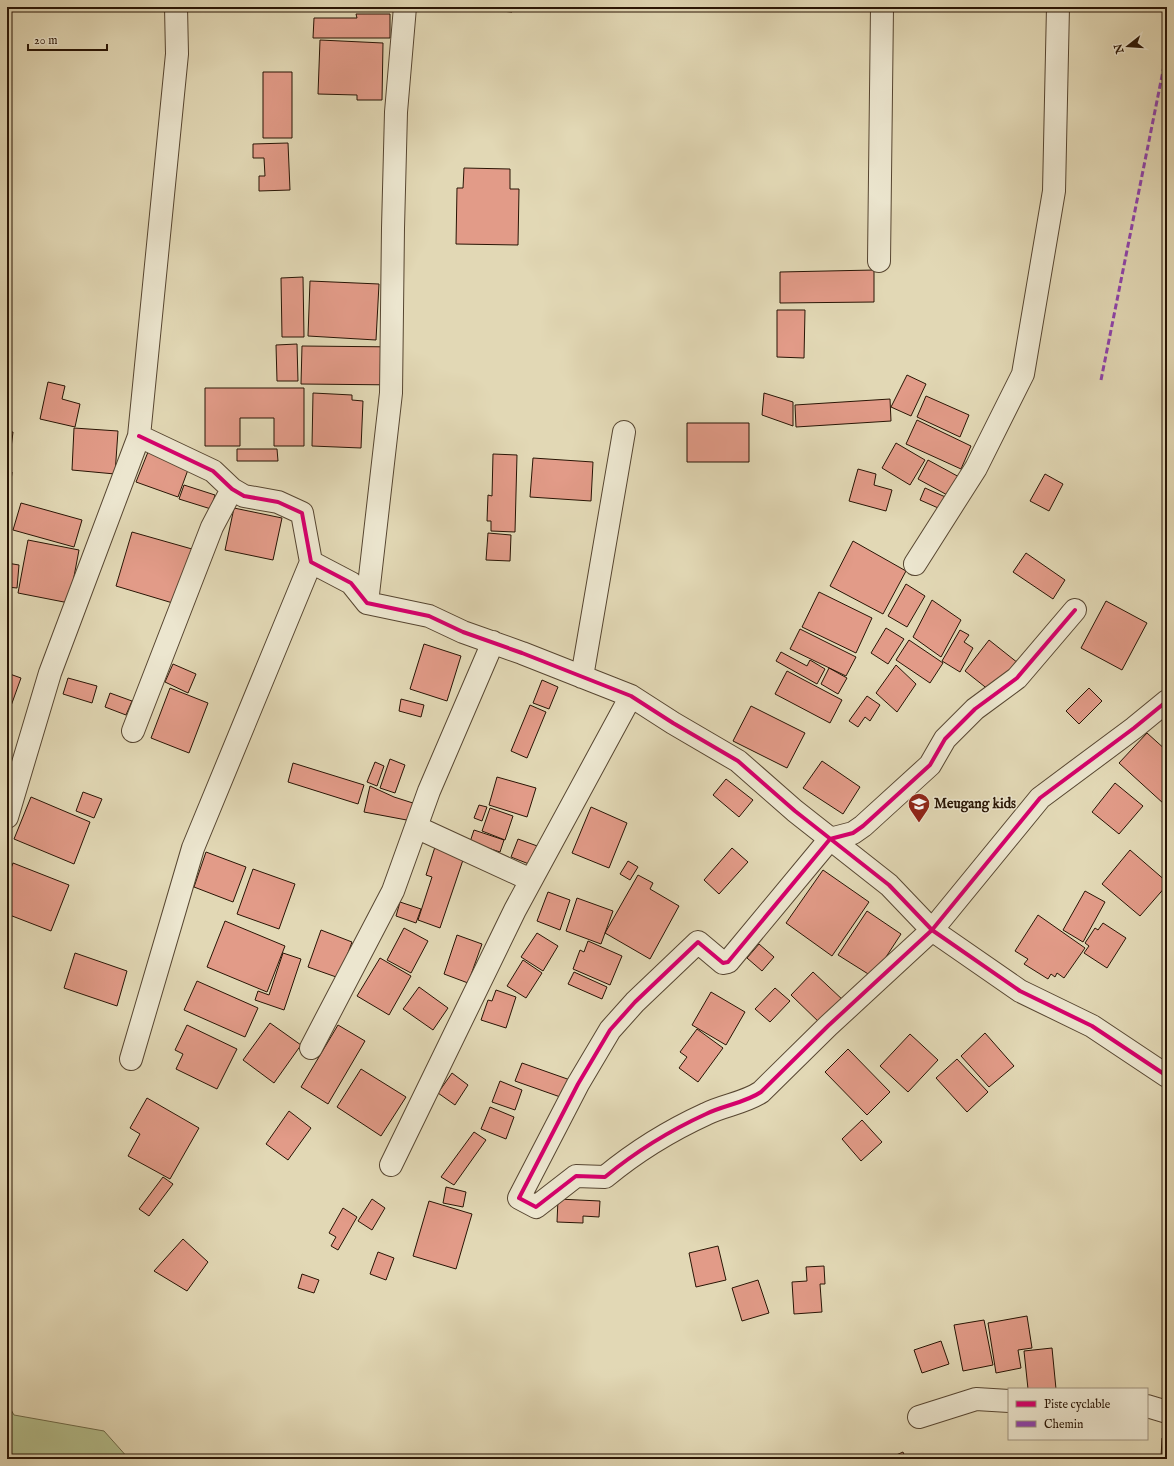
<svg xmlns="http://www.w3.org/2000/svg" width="1174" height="1466" viewBox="0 0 1174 1466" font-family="'IM FELL English',serif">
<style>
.green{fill:#b4bf8d;stroke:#6e6a49}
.building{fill:#e29b88;stroke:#291505}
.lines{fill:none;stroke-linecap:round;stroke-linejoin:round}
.minor-casing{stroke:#574631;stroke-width:24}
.minor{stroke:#ece6cf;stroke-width:22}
.quiet{stroke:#8e44ad;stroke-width:3;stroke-dasharray:6 3;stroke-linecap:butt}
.cycleway-casing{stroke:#ece6cf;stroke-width:6}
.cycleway{stroke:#d6006c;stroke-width:4}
.labels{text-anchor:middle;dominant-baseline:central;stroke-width:3;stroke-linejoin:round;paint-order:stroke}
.poi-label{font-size:14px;font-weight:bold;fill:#291505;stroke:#ece6cf;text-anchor:start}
</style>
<rect width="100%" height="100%" fill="#e2d8b5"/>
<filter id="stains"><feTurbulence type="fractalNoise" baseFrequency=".005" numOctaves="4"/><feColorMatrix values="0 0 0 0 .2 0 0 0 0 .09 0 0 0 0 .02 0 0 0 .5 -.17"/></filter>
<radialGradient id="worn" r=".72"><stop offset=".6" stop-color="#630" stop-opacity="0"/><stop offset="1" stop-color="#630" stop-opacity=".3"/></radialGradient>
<!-- green -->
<path class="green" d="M7 1403 14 1415 104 1431 129 1459H7Z"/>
<!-- building -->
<path class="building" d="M344 7H393V10Z
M456 7H512V12Z
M356 14H390V38H313L314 18H357Z
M320 40 383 43 382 100H357V95L318 94Z
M263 72H292V138H263Z
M288 143 290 190 259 191V176H265L264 158H253V144Z
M464 168 510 169V189H519L518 245 456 244 457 188H463Z
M874 270V302L780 303V272Z
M303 277 304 337H282L281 278Z
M310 281 379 284 376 340 308 336Z
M777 310H805L804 358 777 357Z
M297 344 298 381H277L276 345Z
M302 346 402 347V385L301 384Z
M907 375 926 384 911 416 891 407Z
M48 382 65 386 62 399 80 404 75 427 40 419Z
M205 388H304V446H274V418H240V446H205Z
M313 393 352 395V400L363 401 361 448 312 446Z
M764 393 793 402V426L762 415Z
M926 396 969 415 960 437 917 417Z
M890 399 891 421 796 427 795 405Z
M917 420 971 446 961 469 906 444Z
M687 423H749V462H687Z
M74 428 118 431 115 474 72 470Z
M7 432H13L8 472H12L10 491H7Z
M896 443 925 460 910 485 882 468Z
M237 449H277L278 461H237Z
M148 452 189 467 178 497 136 482Z
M493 454 517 455 515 532 491 531V521H487L488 495 492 496Z
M533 458 593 462 591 501 530 497Z
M928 460 961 478 951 497 918 479Z
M858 469 876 474 874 485 892 490 886 511 849 501Z
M1045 474 1063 484 1049 511 1030 501Z
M184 485 215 495 211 509 179 499Z
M925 488 950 499 945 511 920 500Z
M21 503 82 520 74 547 13 530Z
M234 508 282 518 273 560 225 550Z
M132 532 192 549 176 604 116 586Z
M488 533 511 535 510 561 486 560Z
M28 540 79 550 69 603 18 593Z
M853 541 906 571 883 614 830 586Z
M1026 553 1065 580 1053 599 1013 572Z
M7 563 19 565 17 588 7 587Z
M906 584 925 596 907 627 888 616Z
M819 592 872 618 856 653 802 627Z
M932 600 961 620 941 657 913 637Z
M1106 601 1147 623 1122 670 1081 648Z
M886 628 904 639 888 664 871 653Z
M800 629 856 657 846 676 790 649Z
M960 630 969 635 964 642 973 648 960 672 942 661Z
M909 640 943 663 930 683 896 660Z
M989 640 1018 663 994 694 965 671Z
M424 644 461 656 447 701 410 689Z
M781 652 807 666 810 660 825 669 817 684 776 661Z
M173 664 196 674 188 693 165 682Z
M896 665 916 684 897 712 876 693Z
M829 668 847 678 838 694 821 684Z
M787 671 842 700 830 723 775 694Z
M7 673 21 678 7 717Z
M68 678 97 686 92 703 63 694Z
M542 680 558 687 549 709 533 703Z
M170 688 208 703 189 753 151 738Z
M1089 688 1102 701 1079 724 1066 711Z
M110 693 132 701 126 715 105 707Z
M867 696 880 705 870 721 865 717 858 727 849 721Z
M401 699 424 705 421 717 399 711Z
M530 705 546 712 527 758 511 751Z
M751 706 805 733 787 768 733 741Z
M1147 733 1167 751V801L1164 804 1119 763Z
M390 759 405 765 395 793 380 788Z
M822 761 860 787 843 814 803 788Z
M375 762 384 766 377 786 367 782Z
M293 763 364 785 358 804 288 782Z
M497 777 536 788 527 817 489 805Z
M726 779 753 800 739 817 713 795Z
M1115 783 1143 806 1119 834 1092 812Z
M370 786 394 797 416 804 412 821 364 812Z
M83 792 102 799 94 818 76 811Z
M31 797 90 822 74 864 14 839Z
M479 805 487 807 482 821 474 818Z
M591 807 627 823 609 868 572 853Z
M490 808 513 816 505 840 482 831Z
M474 830 504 840 500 852 470 842Z
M518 839 540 847 534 866 511 857Z
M435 847 464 857 440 928 418 920 432 877 426 875Z
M732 848 748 862 719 894 704 880Z
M1130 850 1167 882V885L1140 916 1102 884Z
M206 852 246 867 233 902 194 887Z
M628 861 638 867 630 880 620 874Z
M13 863 69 885 51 931 7 914V879Z
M253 869 295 884 279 929 237 914Z
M823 870 869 902 832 956 786 923Z
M638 875 653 883 650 889 679 906 650 959 605 933Z
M1085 891 1105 902 1083 942 1063 930Z
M548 892 570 900 560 930 537 921Z
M577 898 613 911 601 944 566 931Z
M400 902 421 909 416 923 396 916Z
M867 911 901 934 873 977 838 955Z
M1038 915 1085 948 1064 978 1057 973 1055 977 1051 974 1048 979 1024 964 1028 959 1015 951Z
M225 921 285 946 267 992 207 967Z
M1103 923 1126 938 1107 968 1084 953 1089 946 1085 943 1095 928 1098 930Z
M404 928 428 941 411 973 387 960Z
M321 930 352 942 339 978 308 967Z
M537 933 558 946 543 971 521 957Z
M457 935 482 944 468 983 444 974Z
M588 941 622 956 610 985 573 969 580 950 584 952Z
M759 944 774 957 762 971 747 958Z
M75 953 127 971 117 1006 64 988Z
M283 953 301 959 284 1010 255 1000 258 991 269 995Z
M380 958 411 976 389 1015 357 996Z
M523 960 542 973 526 998 507 986Z
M574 972 607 987 602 999 568 984Z
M813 972 844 1001 822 1025 791 995Z
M197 981 258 1008 245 1037 184 1010Z
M419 987 448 1008 433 1030 403 1009Z
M775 988 790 1001 770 1022 755 1009Z
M496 990 516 997 506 1028 481 1020 488 1000 492 1001Z
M711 992 745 1012 726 1045 692 1025Z
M270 1023 301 1045 274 1083 243 1060Z
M187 1025 237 1049 217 1089 176 1069 183 1054 175 1050Z
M338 1025 365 1041 328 1104 301 1087Z
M697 1029 723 1048 698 1082 679 1068 687 1057 680 1052Z
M985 1033 1014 1066 989 1087 961 1056Z
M910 1034 938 1060 908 1092 880 1066Z
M848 1049 890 1092 867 1115 825 1072Z
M957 1059 988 1092 967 1112 936 1078Z
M522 1063 573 1081 566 1099 515 1081Z
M361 1069 406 1097 381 1136 337 1107Z
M452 1073 468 1085 455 1105 438 1093Z
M500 1081 522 1090 515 1110 492 1102Z
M147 1098 199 1128 170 1179 128 1156 140 1134 130 1128Z
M490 1107 514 1117 506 1139 481 1129Z
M289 1111 311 1128 288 1160 266 1144Z
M862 1120 882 1142 861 1161 842 1139Z
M474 1132 486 1140 454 1185 441 1177Z
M163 1177 173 1184 149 1216 139 1209Z
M446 1187 466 1192 463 1207 443 1203Z
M372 1199 385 1208 372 1230 358 1221Z
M558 1199 600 1201 599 1217 583 1216V1223L557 1222Z
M429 1201 472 1214 456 1269 413 1256Z
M343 1208 357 1217 338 1250 331 1246 336 1237 329 1233Z
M183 1239 208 1262 187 1291 154 1271Z
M718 1246 726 1280 696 1287 689 1253Z
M378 1252 394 1258 386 1280 370 1274Z
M824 1266 825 1284H820L822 1312 794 1314 792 1282 807 1281 806 1267Z
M302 1274 319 1280 314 1293 298 1288Z
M758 1280 769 1313 742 1321 732 1288Z
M1027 1316 1032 1348 1018 1350 1021 1368 996 1373 988 1323Z
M984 1320 993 1365 963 1371 954 1325Z
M941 1341 949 1364 922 1373 914 1350Z
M1052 1348 1056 1389H1028L1024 1351Z
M1163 1362H1167V1387H1165Z
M1162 1438H1167V1458H1161Z
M903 1452 906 1459H887Z"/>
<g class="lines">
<!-- minor casing -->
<g class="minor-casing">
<path id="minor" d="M879 261 882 7
M139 436 213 471 232 489 244 496 278 502 302 513 311 562 351 583 367 603 429 616 463 632 522 653 631 696 673 723 738 761 795 811 889 885 932 930 1020 991 1092 1026 1167 1076
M915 564 976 468 1023 374 1054 191 1058 7
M367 603 391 393 393 228 396 112 405 7
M1075 610 1017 678 975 709 945 739 930 765 863 826 853 833 830 839 728 962 723 963 698 942 635 1002 610 1030 578 1084 519 1198 536 1207 576 1176 605 1177C634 1153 671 1130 706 1114 724 1105 745 1103 761 1092L828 1026 932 930 1040 798 1134 728 1167 701
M582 677 624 432
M133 731 212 527 232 489
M7 817 50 673 139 436 177 54 176 7
M416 827 531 880
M311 1048 393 891 429 791 493 642
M131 1059 193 848 311 562
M391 1165 515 910 631 696
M1147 1406 1167 1412
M919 1417 976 1399 1009 1401"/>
</g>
<!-- minor -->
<use href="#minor" class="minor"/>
<!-- quiet -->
<path class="quiet" d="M1101 380 1167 51"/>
<!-- cycleway casing -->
<g class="cycleway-casing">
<path id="cycleway" d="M139 436 213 471 232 489 244 496 278 502 302 513 311 562 351 583 367 603 429 616 463 632 522 653 631 696 673 723 738 761 795 811 889 885 932 930 1020 991 1092 1026 1167 1076
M1075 610 1017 678 975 709 945 739 930 765 863 826 853 833 830 839 728 962 723 963 698 942 635 1002 610 1030 578 1084 519 1198 536 1207 576 1176 605 1177C634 1153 671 1130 706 1114 724 1105 745 1103 761 1092L828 1026 932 930 1040 798 1134 728 1167 701"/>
</g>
<!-- cycleway -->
<use href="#cycleway" class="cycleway"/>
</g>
<!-- icons -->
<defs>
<g id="school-pin" transform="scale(1.15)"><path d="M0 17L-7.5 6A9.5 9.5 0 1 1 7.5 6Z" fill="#8f2418" stroke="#ece6cf"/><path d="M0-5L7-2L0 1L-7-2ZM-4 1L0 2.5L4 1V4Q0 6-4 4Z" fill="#fff"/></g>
</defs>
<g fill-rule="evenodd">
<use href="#school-pin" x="919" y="804"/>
</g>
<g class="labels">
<!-- poi labels -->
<g class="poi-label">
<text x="934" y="804">Meugang kids</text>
</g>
</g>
<!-- margin -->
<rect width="1174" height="1466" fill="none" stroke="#e2d8b5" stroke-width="24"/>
<rect x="8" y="8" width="1158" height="1450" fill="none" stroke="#291505" stroke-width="2"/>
<rect x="12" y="12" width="1150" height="1442" fill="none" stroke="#291505"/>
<!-- legend -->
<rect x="1008" y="1388" width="140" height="52" fill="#ece6cf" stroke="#9e927e"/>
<rect x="1016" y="1401" width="20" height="6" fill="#d6006c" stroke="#9e927e"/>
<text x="1044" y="1408" font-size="12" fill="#291505">Piste cyclable</text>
<rect x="1016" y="1421" width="20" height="6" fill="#8e44ad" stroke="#9e927e"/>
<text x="1044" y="1428" font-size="12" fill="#291505">Chemin</text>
<!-- north arrow -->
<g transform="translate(1128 46) rotate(253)" stroke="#ece6cf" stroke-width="3" paint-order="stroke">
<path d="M0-3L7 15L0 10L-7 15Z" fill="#291505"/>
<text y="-6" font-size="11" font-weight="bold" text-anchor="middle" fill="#291505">N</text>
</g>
<!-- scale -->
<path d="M28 44v6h79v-6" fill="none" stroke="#291505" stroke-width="2"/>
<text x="34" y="44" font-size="12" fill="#291505" stroke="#ece6cf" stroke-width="3" paint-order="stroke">20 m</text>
<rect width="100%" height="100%" filter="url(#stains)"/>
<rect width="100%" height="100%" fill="url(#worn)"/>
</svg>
